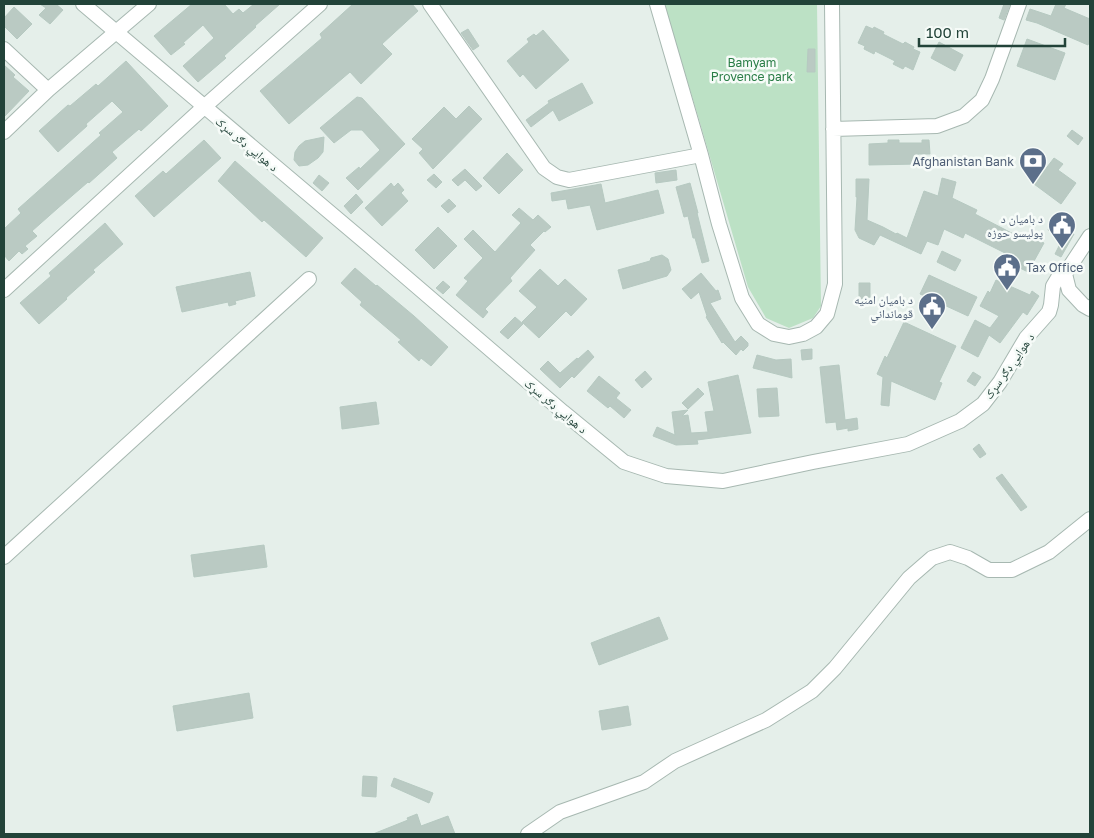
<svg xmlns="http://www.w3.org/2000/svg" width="1094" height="838" viewBox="0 0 1094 838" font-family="'Golos Text','Noto Naskh Arabic',sans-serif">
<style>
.green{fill:#bce1c5}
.building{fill:#bacac3;stroke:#b6c9c1}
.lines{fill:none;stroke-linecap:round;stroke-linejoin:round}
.minor-casing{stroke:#a7b8b1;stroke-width:16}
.minor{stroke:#fff;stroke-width:14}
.labels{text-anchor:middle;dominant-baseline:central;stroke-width:5;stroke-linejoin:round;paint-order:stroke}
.park-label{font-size:12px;fill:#297d46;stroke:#f6fbf8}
.street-label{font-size:12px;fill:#224339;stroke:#f6fbf8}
.service-label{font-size:12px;fill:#4e5e75;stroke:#f6fbf8;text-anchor:end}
</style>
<rect width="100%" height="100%" fill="#e5efea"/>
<!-- green -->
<path class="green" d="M664 4H817L821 306 813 318 789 328 766 318 748 287 698 116Z"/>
<!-- building -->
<path class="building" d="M40 4H56L63 10 50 24 39 15 46 8Z
M192 4H224L233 14 239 9 243 13 254 4H280L255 26 256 27 224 56 226 58 198 82 183 66 214 38 203 25 183 43 185 44 171 55 154 36Z
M353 4H412L418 11 382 44 392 54 361 84 350 72 289 124 260 91 322 38 320 34Z
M1004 4H1010L1004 20 999 18Z
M1056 4H1066L1064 8 1090 19V40L1088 45 1037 23 1026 20 1030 9 1051 16Z
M14 7 32 24 17 39 4 26V18Z
M866 26 873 29 874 27 884 32 883 34 903 44 905 42 914 47 913 49 920 52 913 70 905 66 903 69 893 64 895 61 875 51 874 54 864 49 865 46 858 43Z
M468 29 479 46 473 50 461 33Z
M543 30 569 60 536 89 523 74 520 77 507 61 529 42 527 39 534 34 536 36Z
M1027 39 1065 53 1055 80 1017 66Z
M939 42 963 55 955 71 931 58Z
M808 49H815V72H807Z
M126 61 168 106 141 131 139 129 112 152 117 158 89 183 88 182 58 208 32 231 37 236 25 246 28 249 22 254 19 251 9 261 4 255V229L21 213 18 209 101 135 99 133 123 112 112 101 86 124 87 126 58 152 39 131 68 105 70 106 96 84 98 86Z
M4 65 15 75 13 77 29 91 4 117Z
M732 72a6 6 0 1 1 12 0a6 6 0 1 1-12 0Z
M582 83 593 103 559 121 553 110 531 127 526 120 549 103 548 101Z
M357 97 362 98 405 144 358 190 346 178 359 167 360 169 380 150 362 130H351L334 143 320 128Z
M469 106 482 119 433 169 419 153 423 149 412 139 444 107 456 119Z
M1072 130 1083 138 1078 145 1067 136Z
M324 137 323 152 318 158 308 165 299 166 294 160 295 152 299 146 305 141Z
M204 140 221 158 154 217 135 196 163 171 166 174Z
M888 140H899V143H922V140H929L930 154H918V164L869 165V144L888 143Z
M507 153 523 170 499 194 483 178Z
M1054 158 1063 164 1058 170 1076 183 1061 204 1034 184Z
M235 161 323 238 306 257 264 220 262 222 218 181Z
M465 169 482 186 476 191 465 180 458 186 452 180Z
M676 170 677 180 656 183 655 173Z
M434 174 442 182 436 188 427 180Z
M319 175 329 183 322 191 313 183Z
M942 178 956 182 952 198 977 210 975 214 1025 240 1028 235 1044 243 1028 272 1012 264 1015 258 965 233 963 238 944 229 938 245 927 241 921 254 880 235 874 245 859 238 855 230 857 197H856V179H869L867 220 883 227 896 234 897 233 907 238 924 191 938 196Z
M391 183 394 187 398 183 404 190 401 193 408 201 382 226 365 208Z
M690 183 698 213H697L709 261 702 263 695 238H693L688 216 684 217 676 187Z
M601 184 605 203 658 190 664 213 597 230 590 205 568 209 566 199 552 201 551 193Z
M356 194 363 202 351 214 344 206Z
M449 199 456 206 448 213 441 206Z
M519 208 533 220 538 215 551 227 545 232 544 231 530 245 535 250 510 278 512 281 485 309 488 312 483 318 456 295 468 281 464 278 483 258 464 239 473 230 495 252 521 223 512 215Z
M1052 222 1074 234 1061 257 1055 254 1063 238 1048 230Z
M105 223 123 244 93 270 95 272 66 298 67 299 39 324 20 303 51 276 49 273Z
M438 227 457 246 434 269 415 250Z
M942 251 961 260 955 271 937 262Z
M662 255 668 259 671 270 667 276 623 289 618 270 650 261 651 258Z
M355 268 376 286 377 285 414 316 448 347 431 366 421 358 419 361 398 342 401 340 360 305 362 302 341 283Z
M540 269 558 286 565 279 587 299 571 316 566 311 539 338 522 322 537 307 519 291Z
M250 272 255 296 235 301 236 304 229 306 228 302 182 312 176 287Z
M701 273 716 291 718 290 721 299 710 303 735 342 741 336 748 343V346L743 351 741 349 736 355 723 342 722 343 706 317 707 316 699 292 691 299 682 289Z
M929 275 977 297 968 316 920 294Z
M996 280 1030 295 1032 291 1039 296 1027 315 1023 312 1000 343 989 335 978 357 961 348 975 320 990 328 999 316 980 306 988 291 990 293Z
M443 281 450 287 443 294 436 288Z
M859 283H870V301L859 300Z
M515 317 523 324 508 339 500 332Z
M904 322 956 346 939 382 942 383 935 400 891 381 889 406 881 405 883 377 877 374 885 356 887 358Z
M812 349V359L802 360 801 350Z
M588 350 594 357 574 378 572 376 560 388 540 369 548 361 560 373 577 358 578 359Z
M757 355 776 360 791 359 792 378 753 368Z
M839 365 845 420 857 418 858 429 848 431V428L837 430 836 422 826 423 820 367Z
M645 371 652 379 642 388 635 380Z
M973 372 981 377 975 386 967 381Z
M738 375 751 433 697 440 698 444 676 445 653 436 657 427 675 435 672 412 688 410 682 416 688 415 691 433 708 432 705 412 714 411 708 382Z
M599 376 620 393 616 398 631 410 624 418 610 406 608 408 587 391Z
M698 388 704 394 688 409 682 403Z
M777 388 779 416 759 417 757 389Z
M376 402 379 424 342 429 340 407Z
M979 444 986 454 980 458 973 449Z
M1002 474 1027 507 1021 511 996 478Z
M264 545 267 567 194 577 191 555Z
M659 617 668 639 599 665 591 643Z
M249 693 253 718 177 731 173 706Z
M628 706 631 725 602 730 599 711Z
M363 776 377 777 376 797 362 796Z
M394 778 433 793 429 803 391 786Z
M417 814 421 826 448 816 455 834H373L408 820 407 818Z"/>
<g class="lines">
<!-- minor casing -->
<g class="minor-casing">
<path id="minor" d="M83 4 372 248 563 412 624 462 666 476 723 481 813 462 908 444 960 421 983 404 1000 382 1026 338 1049 312 1051 305 1053 286 1059 276 1065 274
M430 4 544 168 557 177 569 180 701 155
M657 4 701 155 719 224 742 298 758 324 774 334 789 337 803 334 816 327 827 314 835 284 832 4
M4 49 48 90
M833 129 937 126 964 116 982 100 992 79 1019 4
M4 132 48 90 149 4
M1090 236 1065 274 1069 290 1083 305 1090 309
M4 290 204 107 320 4
M4 557 309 279
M528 834 560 812 644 782 675 761 766 720 812 691 835 668 909 578 932 558 950 552 968 558 989 570H1012L1049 552 1090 519"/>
</g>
<!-- minor -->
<use href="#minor" class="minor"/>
</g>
<!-- icons -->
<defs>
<g id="bank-pin" transform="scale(1.4375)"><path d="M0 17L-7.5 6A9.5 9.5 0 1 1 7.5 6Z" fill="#5c6f8a" stroke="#f6fbf8"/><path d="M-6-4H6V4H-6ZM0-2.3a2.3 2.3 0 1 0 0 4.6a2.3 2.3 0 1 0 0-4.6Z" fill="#fff"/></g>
<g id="civic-pin" transform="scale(1.4375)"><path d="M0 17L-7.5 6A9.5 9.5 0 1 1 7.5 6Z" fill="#5c6f8a" stroke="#f6fbf8"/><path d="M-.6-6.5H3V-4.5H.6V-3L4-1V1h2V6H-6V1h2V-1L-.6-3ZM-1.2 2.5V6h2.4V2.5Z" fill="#fff"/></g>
</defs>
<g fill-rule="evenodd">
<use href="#bank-pin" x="1033" y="161"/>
<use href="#civic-pin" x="1062" y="225"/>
<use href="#civic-pin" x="1007" y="267"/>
<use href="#civic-pin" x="932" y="306"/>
</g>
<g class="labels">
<!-- park labels -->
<g class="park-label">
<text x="752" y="62">Bamyam<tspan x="752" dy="14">Provence park</tspan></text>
</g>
<!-- street labels -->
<g class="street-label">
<text transform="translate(247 144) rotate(40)">د هوايي ډګر سړک</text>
<text transform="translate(1009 366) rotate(-55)">د هوايي ډګر سړک</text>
<text transform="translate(556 406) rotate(40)">د هوايي ډګر سړک</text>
</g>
<!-- service labels -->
<g class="service-label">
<text x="1014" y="161">Afghanistan Bank</text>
<text x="1043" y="218">د بامیان د<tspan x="1043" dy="14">پولیسو حوزه</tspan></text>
<text x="1026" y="267" text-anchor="start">Tax Office</text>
<text x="913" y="299">د بامیان امنیه<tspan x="913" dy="14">قومانداني</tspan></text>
</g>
</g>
<!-- border -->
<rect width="1094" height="838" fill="none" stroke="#224339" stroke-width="10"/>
<!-- scale -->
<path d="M919 38v8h146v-8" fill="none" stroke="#224339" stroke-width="2.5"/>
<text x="926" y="38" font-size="15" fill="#224339" stroke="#f6fbf8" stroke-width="4" paint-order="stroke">100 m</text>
</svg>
